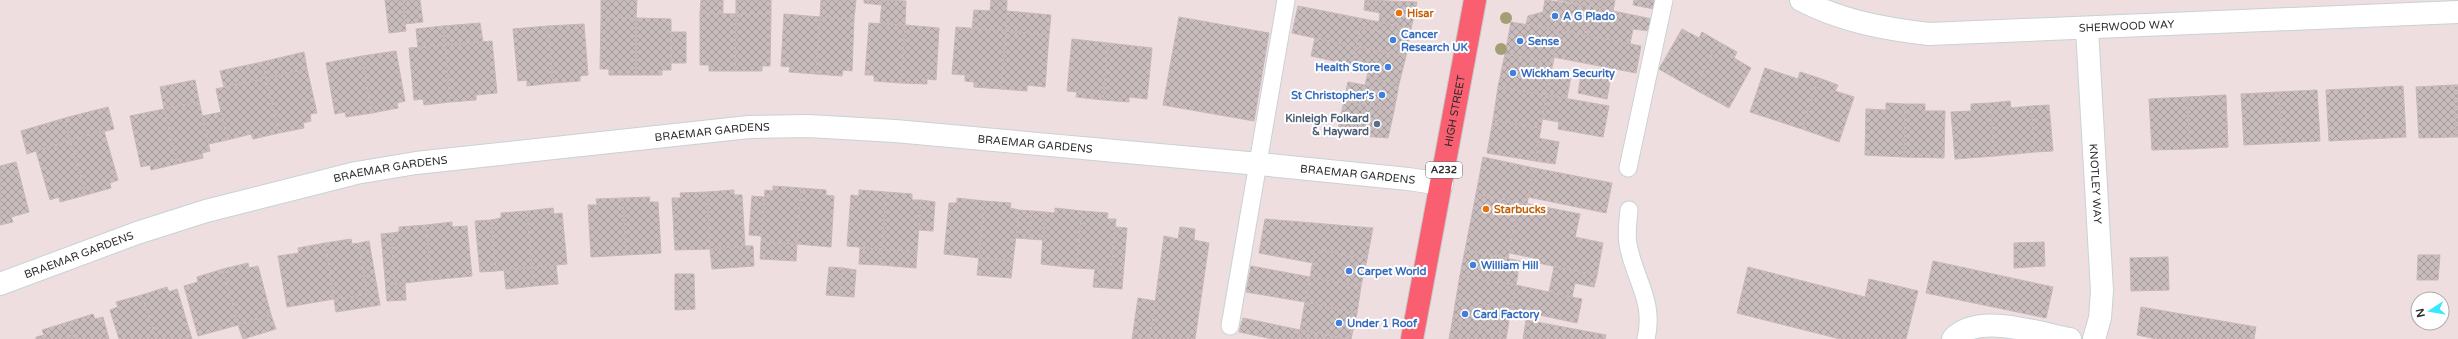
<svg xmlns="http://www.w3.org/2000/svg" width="2458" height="339" viewBox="0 0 2458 339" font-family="'Varela Round',sans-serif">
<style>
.building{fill:url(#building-cross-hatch);stroke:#c9b7b8}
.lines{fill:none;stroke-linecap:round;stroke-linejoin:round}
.service-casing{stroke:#c6d3d5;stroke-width:19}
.minor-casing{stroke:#c6d3d5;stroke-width:24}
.trunk-casing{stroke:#c4c4c4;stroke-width:24}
.service{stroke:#fff;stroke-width:17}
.minor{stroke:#fff;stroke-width:22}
.trunk{stroke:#f95f70;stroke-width:22}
.tree{fill:#a29f73}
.food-dot{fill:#e8710a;stroke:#fff;stroke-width:1.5}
.shop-dot{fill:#3f7fe0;stroke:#fff;stroke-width:1.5}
.service-dot{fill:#5c6f8a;stroke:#fff;stroke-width:1.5}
.labels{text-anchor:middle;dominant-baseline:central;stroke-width:4;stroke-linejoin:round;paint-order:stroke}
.shield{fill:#fff;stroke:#6b6b6b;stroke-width:1}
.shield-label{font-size:10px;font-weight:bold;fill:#2c2c2c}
.food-label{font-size:11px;font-weight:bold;fill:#c56008;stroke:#fff;text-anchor:start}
.shop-label{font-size:11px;font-weight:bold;fill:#366cbe;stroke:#fff;text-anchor:start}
.street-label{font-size:11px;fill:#2c2c2c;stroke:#fff}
.service-label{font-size:11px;font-weight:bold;fill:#4e5e75;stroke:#fff;text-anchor:end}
</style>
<defs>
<pattern id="building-cross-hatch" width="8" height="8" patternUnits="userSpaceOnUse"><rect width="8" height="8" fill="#c9bcbd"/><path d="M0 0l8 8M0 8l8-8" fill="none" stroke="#a3999a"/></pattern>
</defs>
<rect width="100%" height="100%" fill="#eedee0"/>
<!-- building -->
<path class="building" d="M385 0H403L406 31 389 33Z
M403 0H420L423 22 405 24Z
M601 0H637L636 18 601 17Z
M701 0H723V14L700 13Z
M736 0H771V14H736Z
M821 0H856L854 19 820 17Z
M864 0H882L881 5 864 3Z
M882 0 906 1 905 25 880 23Z
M991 0H1007L1006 31 972 29 974 10 990 11Z
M1365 0 1417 2 1411 29 1379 22 1380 13 1364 10Z
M1545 0 1589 6 1584 35 1526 24 1528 16 1543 12Z
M1557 0H1590L1589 6Z
M1590 0H1615L1613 11 1589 6Z
M1634 0H1656L1654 9 1633 5Z
M1298 6 1379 22 1377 31 1360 27 1356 47 1292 33Z
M1589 6 1652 19 1650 31 1633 29 1630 44 1584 35Z
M1007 11 1051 15 1049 35 1006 31Z
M700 13 736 14 735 71H709V65H700Z
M736 14H771L770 66H762V71H735Z
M784 14 820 17 816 74 789 72 790 67 781 66Z
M601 17 636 18V75H609V69H600Z
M820 17 854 19 852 71 843 70 842 76 816 74Z
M1179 17 1269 33 1254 121 1163 105Z
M636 18 671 19V70H662V75H636Z
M1379 22 1411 29 1406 56 1356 47 1360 27 1377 31Z
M1511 22 1559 30 1553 63 1505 54Z
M480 23 483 42 445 45 443 26Z
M869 23 905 25 901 83 874 81V75H865Z
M584 24 588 75 580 76V81L553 83 548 26Z
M905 25 939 28 936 80 927 79V84L901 83Z
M443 26 445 45 418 48 416 29Z
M548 26 553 83 527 86V80L518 81 513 29Z
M956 27 1006 31 1001 89 974 87V82L965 81V75L952 74Z
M1682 29 1699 38 1702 32 1719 42 1694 89 1659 69Z
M1559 30 1641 46 1636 73 1553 57Z
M1006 31 1049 35 1045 87 1027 85V91L1001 89Z
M671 32H686V63H671Z
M1315 38 1356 47 1352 65 1311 56Z
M1072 39 1108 43 1103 100 1076 97 1077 92 1067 91Z
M492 41 497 93 476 95V100L450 102 445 45Z
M1719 42 1737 52 1734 58 1751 68 1729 108 1694 89Z
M1108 43 1152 48 1147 99 1129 97V102L1103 100Z
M445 45 450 102 424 105 423 99 414 100 409 48Z
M1356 47 1406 56 1399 84 1367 77 1369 68 1352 65Z
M396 51 405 101 397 103 398 108 372 113 362 56Z
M304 52 307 69 266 78 262 62Z
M1505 54 1553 63 1546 95 1498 87Z
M362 56 372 113 346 117 345 112 335 114 326 63Z
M262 62 266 78 224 87 220 71Z
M1765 68 1798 79 1800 72 1819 78 1802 129 1750 112Z
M307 69 317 113 310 114 311 121 303 123 304 128 279 133 266 78Z
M1582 70 1611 76 1607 99 1578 93Z
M1551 72 1571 76 1567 98 1546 95Z
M1367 77 1399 84 1394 111 1344 101 1348 82 1365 85Z
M266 78 279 133 253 139 251 134 227 140 216 89Z
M1819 78 1838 85 1835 91 1854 97 1839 142 1802 129Z
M195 80 199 101 164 109 160 87Z
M2454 85 2456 137 2419 138 2416 87Z
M2454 85H2458V137H2456Z
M2403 86 2406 137 2367 139 2365 88Z
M1498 87 1546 95 1541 128 1493 120Z
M2365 88 2367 139 2329 141 2326 90Z
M2317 90 2320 141 2282 143 2279 92Z
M2279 92 2282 143 2244 145 2241 94Z
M1546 95 1609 106 1603 137 1558 129 1559 122 1542 119Z
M2226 95 2228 147 2190 149 2187 97Z
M2187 97 2190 149 2152 150 2149 99Z
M199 101 210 151 202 153 203 158 177 164 164 109Z
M1344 101 1394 111 1388 138 1337 134Z
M2010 101 2011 108 2031 106 2035 152 1995 156 1990 103Z
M1886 103 1905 104 1904 157 1865 155 1866 109 1886 110Z
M1990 103 1995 156 1955 159 1951 112 1971 111V104Z
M1905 104H1925V111H1945L1944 158 1904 157Z
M2049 105 2053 151 2035 152 2031 106Z
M108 107 114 129 70 140 65 118Z
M164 109 177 164 151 170 150 165 141 167 130 116Z
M222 112 227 140 209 144 202 116Z
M65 118 70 140 27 154 21 131Z
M1493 120 1541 128 1535 161 1487 153Z
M104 131 118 180 110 183 111 188 86 195 70 140Z
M1538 138 1559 142 1555 164 1535 161Z
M70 140 86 195 60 202 59 197 50 200 36 151Z
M1483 157 1534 168 1527 204 1476 194Z
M16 162 29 212 11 217 13 222 0 225V166Z
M1534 168 1612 183 1606 213 1528 197Z
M773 186 801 188 797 244 761 242 765 190 773 191Z
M801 188 826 190V195L834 196 831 247 797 244Z
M734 190V195H742L745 246 710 249 707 192Z
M859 190 886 192 882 249 847 246 851 195 859 196Z
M707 192 710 249 675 250 672 198H681L680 193Z
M886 192 912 194V200H921L917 252 882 249Z
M1476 194 1519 202 1508 258 1465 250Z
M752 196 764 197 762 236 749 235Z
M650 197 649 202H658L661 253 626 255 623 198Z
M623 198 626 255 591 257 588 205H597L596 199Z
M957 198 984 201 979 258 944 254 949 203H957Z
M921 200 935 202 933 231 919 230Z
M984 201 1011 203 1010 208 1019 210 1013 261 979 258Z
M1519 202 1580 214 1575 237 1603 243 1597 275 1533 262 1534 258 1509 253Z
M553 208 554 214 562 213 567 264 532 267 527 211Z
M1055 208 1082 211 1076 268 1041 264 1045 212 1055 213Z
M1019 210 1032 211 1029 239 1016 238Z
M527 211 532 267 496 271 491 220 501 218V213Z
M1032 211 1045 212 1043 240 1029 239Z
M1082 211 1108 213 1107 219H1116L1111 270 1076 268Z
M1265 219 1373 228 1367 259 1315 249 1313 263 1259 253Z
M491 220 496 271 480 272 475 221Z
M452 222V227L467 226 472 276 431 280 426 225Z
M426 225 431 280 395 284 391 233 399 232V227Z
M1115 227 1127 228 1122 289 1093 287 1095 269 1111 270Z
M1180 227 1195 229 1194 240 1209 243 1195 339H1150L1164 236 1178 239Z
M391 233 395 284 405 283 406 300 387 301 381 234Z
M351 239 352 244 359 243 367 294 334 299 325 243Z
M369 241 380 305 336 312 334 299 367 294 359 243Z
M761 242 797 244 796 261 760 259Z
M2044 242 2045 266 2014 268V243Z
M325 243 334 299 287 307 278 256 299 253 298 248Z
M745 246H753L754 266 712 269 710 249Z
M860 248 882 249 881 265 859 264Z
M882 249 917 252 916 268 881 265Z
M1315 249 1367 259 1361 286 1310 277Z
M1465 250 1520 261 1516 285 1460 275Z
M2418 255H2440L2438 280H2417Z
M2168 257 2169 290 2131 291 2130 258Z
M979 258 1013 261 1011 278 977 275Z
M1933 261 2053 287 2046 318 1926 293Z
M248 263 249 268 258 266 271 315 238 325 223 269Z
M556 265 558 284 534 286 532 267Z
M1251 266 1310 277 1305 302 1246 292Z
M532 267 534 286 506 289 504 270Z
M829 267 843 268 840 296 826 295Z
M1554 267 1597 275 1594 287 1575 283 1572 297 1549 292Z
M1748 267 1865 297 1869 279 1918 291 1906 339H1840L1737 313Z
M843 268 856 270 854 297 840 296Z
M223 269 238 325 198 336 184 286 198 282 197 277Z
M675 274H694L695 309 675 310Z
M1460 275 1516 285 1511 309 1456 299Z
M1310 277 1361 286 1357 313 1305 302Z
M1516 285 1582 299 1577 323 1511 309Z
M167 287 169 292 177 289 192 339H156L142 295Z
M142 295 156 339H119L110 310 118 307 116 302Z
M1138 298 1155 301 1150 339H1132Z
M1456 299 1511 309 1507 333 1452 323Z
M1305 302 1357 313 1351 339 1300 330Z
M2141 307 2256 327 2254 339H2157L2137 335Z
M93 314 95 319 103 317 109 339H73L68 322Z
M271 315 276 329 243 339 238 325Z
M1243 318 1300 330 1298 339H1273L1239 332Z
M1526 320 1606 335 1605 339H1523Z
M68 322 73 339H36V337L44 335 42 330Z
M1452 323 1507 333 1506 339H1449Z
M1300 330 1349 339H1298Z"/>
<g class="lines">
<!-- service casing -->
<g class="service-casing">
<path id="service" d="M1628 168 1664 0
M1629 210C1628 221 1626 232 1628 244 1634 279 1655 300 1646 339
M1230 326 1286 0"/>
</g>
<!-- minor casing -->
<g class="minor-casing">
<g id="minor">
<path id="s1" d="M1801 0C1841 21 1885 29 1929 34L2458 12"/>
<path id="s2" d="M2087 29 2102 291 2100 318 2094 339"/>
<path id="s3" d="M0 284 137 233 206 211 356 173 416 163 749 127 808 126 895 131 1259 164 1408 179 1442 184"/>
<path d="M1953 339C1977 312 2038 333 2070 339"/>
</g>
</g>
<!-- trunk casing -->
<g class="trunk-casing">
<g id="trunk">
<path id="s4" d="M1412 339 1475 0"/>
</g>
</g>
<!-- service -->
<use href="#service" class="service"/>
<!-- minor -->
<use href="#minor" class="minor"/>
<!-- trunk -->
<use href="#trunk" class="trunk"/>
</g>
<!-- trees -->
<g class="tree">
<circle cx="1506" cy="18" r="6"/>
<circle cx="1501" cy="49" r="6"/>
</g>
<!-- markers -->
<g class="food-dot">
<circle cx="1399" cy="13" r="4"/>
<circle cx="1486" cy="209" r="4"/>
</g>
<g class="shop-dot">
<circle cx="1555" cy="16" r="4"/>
<circle cx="1393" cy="40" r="4"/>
<circle cx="1520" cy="41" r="4"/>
<circle cx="1388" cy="67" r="4"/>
<circle cx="1513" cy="73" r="4"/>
<circle cx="1382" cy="95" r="4"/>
<circle cx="1473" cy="265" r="4"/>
<circle cx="1349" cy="271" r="4"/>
<circle cx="1465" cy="314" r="4"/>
<circle cx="1339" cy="323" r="4"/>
</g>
<circle class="service-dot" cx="1377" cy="124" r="4"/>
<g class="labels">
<!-- shield labels -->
<rect class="shield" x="1426" y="162" width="36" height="16" rx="3"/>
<g class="shield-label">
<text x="1444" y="170">A232</text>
</g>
<!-- food labels -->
<g class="food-label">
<text x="1407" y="13">Hisar</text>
<text x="1494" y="209">Starbucks</text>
</g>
<!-- shop labels -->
<g class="shop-label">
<text x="1563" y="16">A G Plado</text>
<text x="1401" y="34">Cancer<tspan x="1401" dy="13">Research UK</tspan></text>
<text x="1528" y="41">Sense</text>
<text x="1380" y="67" text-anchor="end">Health Store</text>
<text x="1521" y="73">Wickham Security</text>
<text x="1374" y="95" text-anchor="end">St Christopher's</text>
<text x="1481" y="265">William Hill</text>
<text x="1357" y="271">Carpet World</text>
<text x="1473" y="314">Card Factory</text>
<text x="1347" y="323">Under 1 Roof</text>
</g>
<!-- street labels -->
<g class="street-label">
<text stroke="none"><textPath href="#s1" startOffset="331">SHERWOOD WAY</textPath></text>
<text stroke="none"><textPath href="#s4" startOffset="232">HIGH STREET</textPath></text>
<text stroke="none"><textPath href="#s3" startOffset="732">BRAEMAR GARDENS</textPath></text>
<text stroke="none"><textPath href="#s3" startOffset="1056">BRAEMAR GARDENS</textPath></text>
<text stroke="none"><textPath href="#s3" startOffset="408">BRAEMAR GARDENS</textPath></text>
<text stroke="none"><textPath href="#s3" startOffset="1380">BRAEMAR GARDENS</textPath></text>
<text stroke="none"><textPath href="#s2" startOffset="155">KNOTLEY WAY</textPath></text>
<text stroke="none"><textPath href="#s3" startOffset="84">BRAEMAR GARDENS</textPath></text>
</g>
<!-- service labels -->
<g class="service-label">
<text x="1369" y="118">Kinleigh Folkard<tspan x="1369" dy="13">&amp; Hayward</tspan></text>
</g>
</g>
<!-- north arrow -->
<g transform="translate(2430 311) rotate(258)"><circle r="19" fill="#ffffff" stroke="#ababab"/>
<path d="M0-3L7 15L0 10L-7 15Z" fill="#3ce7fd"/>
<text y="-6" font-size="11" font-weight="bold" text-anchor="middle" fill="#2c2c2c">N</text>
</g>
</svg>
